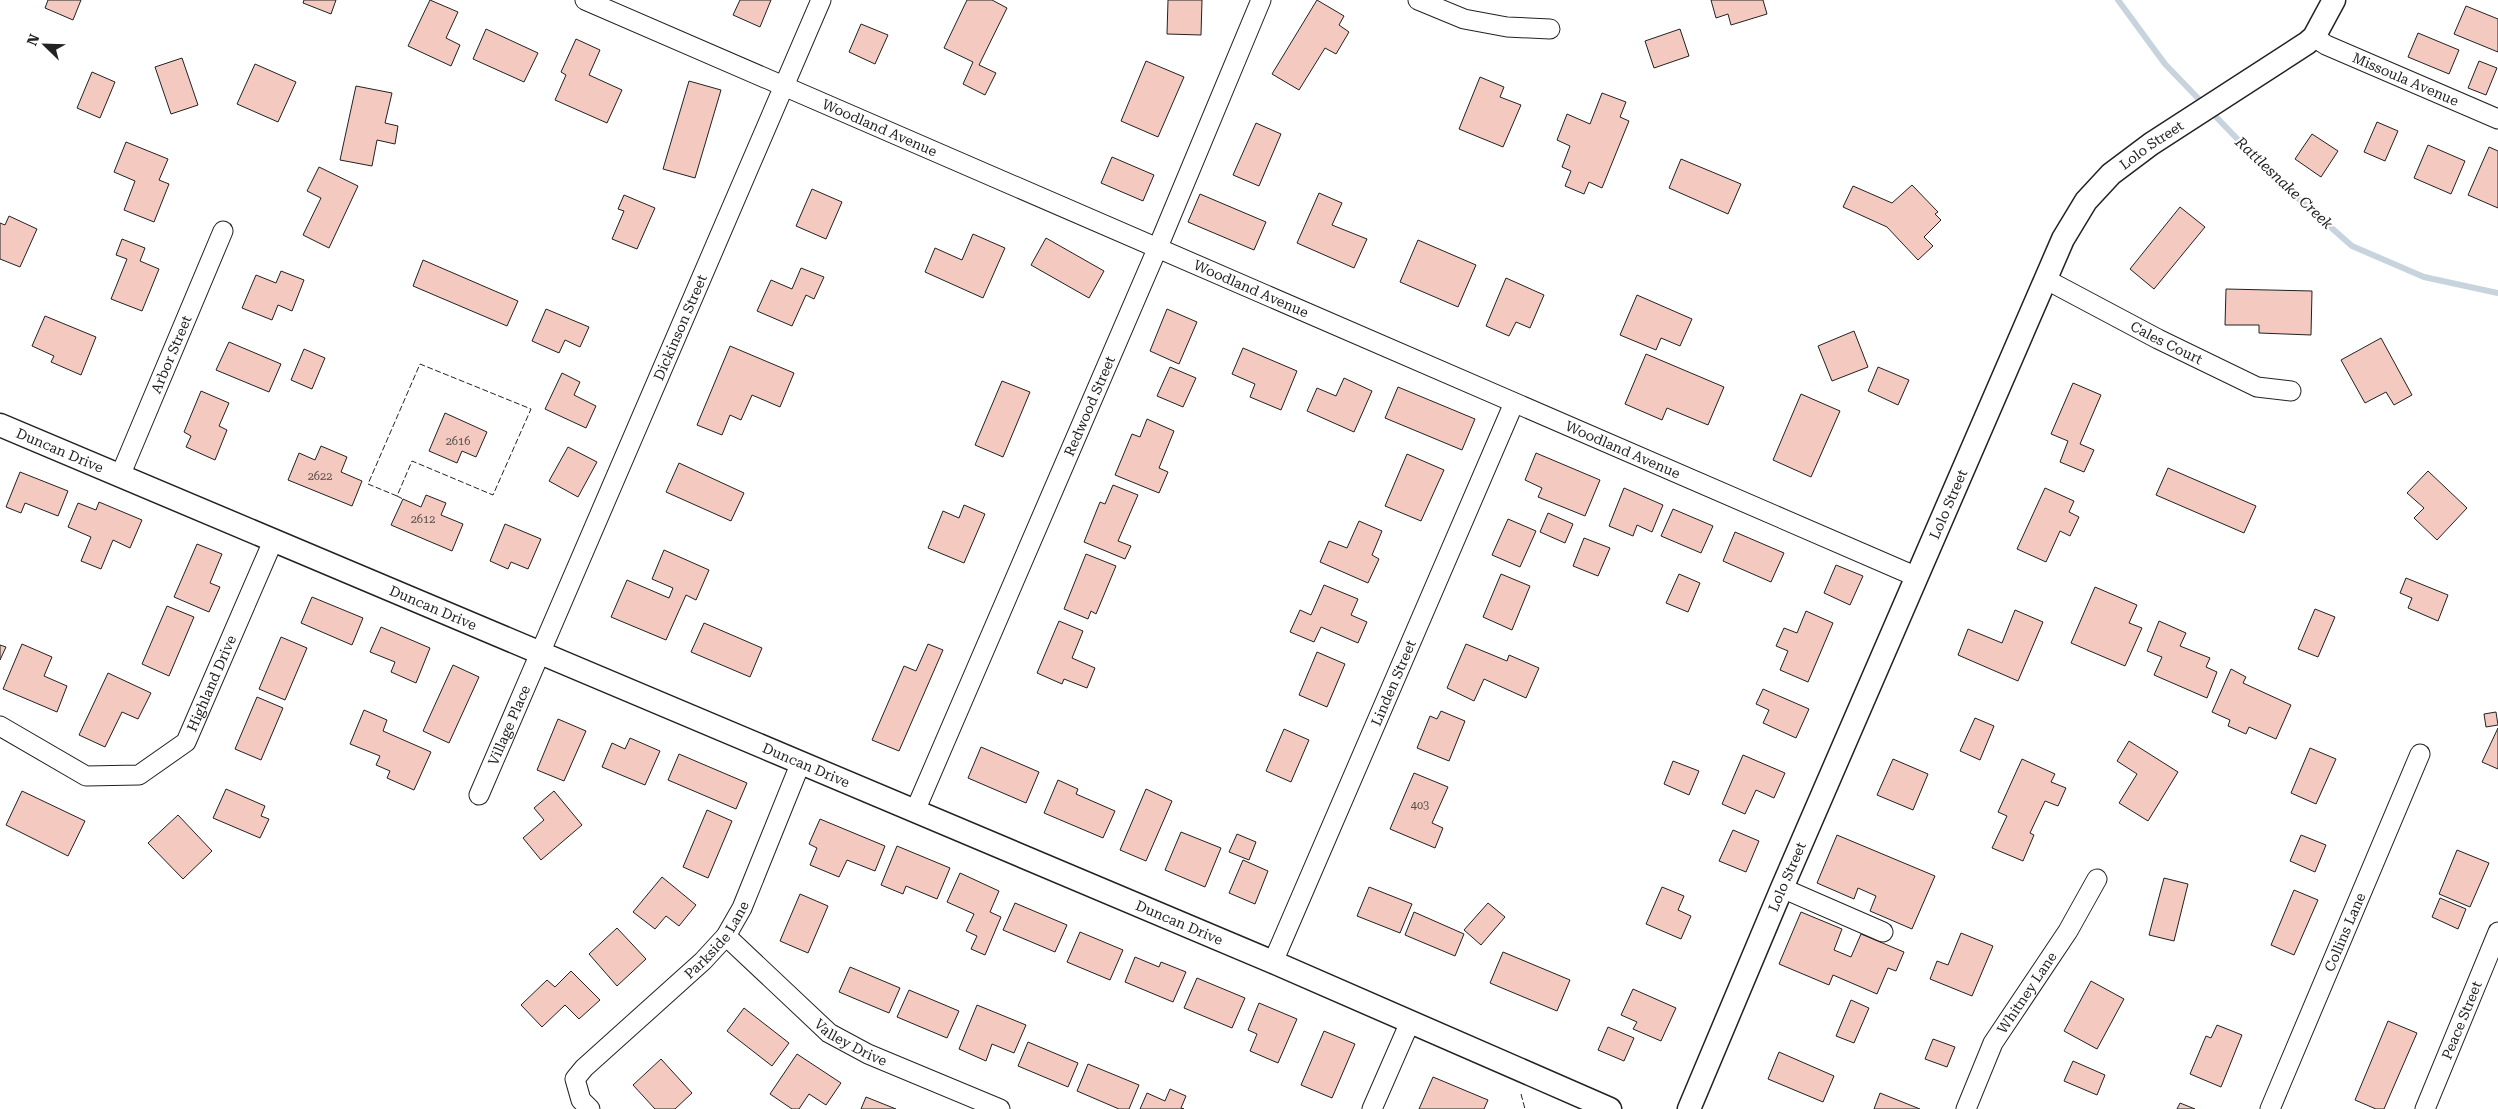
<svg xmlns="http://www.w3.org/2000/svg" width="2498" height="1109" viewBox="0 0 2498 1109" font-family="'Roboto Serif',serif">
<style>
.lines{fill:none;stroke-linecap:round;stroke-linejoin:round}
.stream{stroke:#c7d3dd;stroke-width:6}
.building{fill:#f3c9c0;stroke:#222}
.minor-casing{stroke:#222;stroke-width:21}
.tertiary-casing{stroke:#222;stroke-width:25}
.minor{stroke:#fff;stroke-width:19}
.tertiary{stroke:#fff;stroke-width:22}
.fence{stroke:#222;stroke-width:1;stroke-dasharray:6 2.5;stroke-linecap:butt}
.labels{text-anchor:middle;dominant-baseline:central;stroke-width:4;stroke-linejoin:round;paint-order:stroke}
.number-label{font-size:11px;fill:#564c4a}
.street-label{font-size:14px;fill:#222;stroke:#fff}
.water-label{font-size:15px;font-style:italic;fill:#222;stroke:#fff}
</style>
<rect width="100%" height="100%" fill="#fff"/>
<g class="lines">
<!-- stream -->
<path class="stream" d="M2118 0 2165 64 2275 178 2352 246 2424 277 2498 293"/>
</g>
<!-- building -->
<path class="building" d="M48 0H81L73 20 45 8Z
M304 0H336L331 14 303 3Z
M430 0 458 12 446 38 460 45 451 66 408 46Z
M740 0H771L760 27 733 15Z
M967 0H992L1007 8 979 65 996 73 985 95 963 84 973 62 944 48Z
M1168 0H1202L1201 35 1167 34Z
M1317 0 1344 16 1339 25 1349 32 1336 54 1325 48 1299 90 1272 74Z
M1711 0H1763L1767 14 1731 25 1728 14 1716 18Z
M2466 6 2498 19V52L2454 34Z
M861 24 888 35 875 64 849 52Z
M486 29 538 53 524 82 473 59Z
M1680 29 1689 56 1654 68 1645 41Z
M2418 33 2459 50 2449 74 2408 57Z
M576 39 600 50 589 75 622 90 607 123 555 100 566 75 561 72Z
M182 58 198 105 171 114 155 67Z
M1146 61 1184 77 1158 137 1121 121Z
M2479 61 2497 68 2486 95 2468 88Z
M255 64 296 82 278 122 237 104Z
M92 72 115 82 100 118 77 108Z
M1480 77 1504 87 1500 97 1521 105 1503 147 1459 129Z
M689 81 721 90 695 178 663 169Z
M356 86 392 93 385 123 398 126 395 144 377 140 372 166 340 160Z
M1602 93 1626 102 1620 117 1629 121 1602 188 1589 182 1584 194 1565 186 1571 171 1562 167 1570 146 1557 140 1567 114 1590 124Z
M2377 122 2398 131 2385 161 2364 152Z
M1256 123 1281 134 1259 186 1233 175Z
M2312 134 2338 151 2321 177 2295 159Z
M126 142 168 159 159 180 169 184 154 222 124 210 135 181 114 172Z
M2428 145 2465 161 2451 194 2414 178Z
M2489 147 2498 151V208L2468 195Z
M1112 157 1154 175 1143 201 1101 183Z
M1681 159 1741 184 1728 214 1669 188Z
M319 167 358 186 329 248 303 235 321 198 307 191Z
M1912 185 1938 212 1935 214 1941 220 1924 237 1933 246 1918 260 1887 227 1843 207 1853 186 1892 203Z
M812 189 842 202 826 239 796 226Z
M1319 193 1342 203 1332 225 1367 239 1354 268 1297 243Z
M1200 194 1266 222 1254 250 1188 222Z
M624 195 655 208 637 249 612 239 624 211 618 209Z
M2180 207 2205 227 2154 289 2130 269Z
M9 216 37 229 20 267 0 259V223L5 225Z
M973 234 1005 248 983 298 925 272 935 248 962 260Z
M1046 238 1104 271 1089 298 1031 265Z
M122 239 145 248 140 261 159 269 142 311 111 299 127 259 116 255Z
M1418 240 1476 265 1458 307 1400 282Z
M423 260 518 301 507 326 413 286Z
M801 268 824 277 814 299 806 295 792 326 757 311 771 280 792 289Z
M281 271 304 280 292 311 278 305 272 320 242 308 256 275 276 283Z
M1506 278 1544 295 1530 328 1516 322 1509 336 1486 326Z
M2226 289 2312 291 2311 335 2259 333V325H2225Z
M1637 295 1692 319 1680 346 1661 338 1656 350 1620 335Z
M546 309 589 327 580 347 565 340 559 353 532 341Z
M1167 309 1197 322 1179 364 1150 351Z
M45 316 96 337 81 375 51 362 54 356 32 346Z
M1854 331 1868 367 1832 381 1818 346Z
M2381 338 2412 395 2394 405 2386 392 2365 403 2341 360Z
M229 342 281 364 269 392 216 370Z
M730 346 794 373 780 407 752 395 741 420 730 415 722 435 697 425Z
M1243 348 1297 371 1281 410 1250 397 1255 384 1232 374Z
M304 349 325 358 312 389 291 380Z
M1646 354 1724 387 1708 425 1667 408 1662 420 1625 404Z
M1170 367 1196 378 1183 407 1157 396Z
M1878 367 1909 380 1898 405 1868 391Z
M562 373 580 382 574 395 596 406 586 428 545 409Z
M1344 378 1372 391 1354 432 1307 411 1317 388 1336 396Z
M1002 381 1030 392 1003 457 975 445Z
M2073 383 2101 395 2080 444 2094 450 2084 472 2060 462 2068 441 2051 434Z
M1398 387 1475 419 1462 450 1385 418Z
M201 391 229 403 219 426 227 430 215 460 186 447 191 436 184 432Z
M1801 394 1840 411 1811 477 1773 460Z
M445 413 487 432 476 457 462 451 457 463 429 451Z
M1147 419 1174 431 1159 468 1168 472 1159 493 1115 475 1132 434 1140 437Z
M321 446 347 457 341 472 362 481 352 506 288 480 299 453 315 460Z
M568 447 597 462 578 497 549 481Z
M1536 453 1600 480 1585 516 1538 497 1542 488 1525 480Z
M1407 454 1444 470 1421 521 1385 506Z
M679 463 744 493 731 521 666 492Z
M2168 468 2256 506 2244 533 2156 495Z
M2428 471 2467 508 2437 540 2414 518 2424 508 2407 493Z
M20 472 68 491 58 516 25 503 21 513 6 507Z
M1113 485 1138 495 1118 541 1131 546 1125 559 1084 542 1100 502 1105 504Z
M1624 488 1663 505 1652 532 1637 525 1633 536 1609 526Z
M2045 488 2074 501 2069 512 2079 517 2070 536 2060 531 2046 562 2017 549Z
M426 495 446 503 441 515 463 524 452 551 391 525 403 499 421 507Z
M99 502 142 520 130 548 113 540 101 569 81 561 91 537 68 527 78 503 96 510Z
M964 505 985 514 964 563 928 548 943 511 959 518Z
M1673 509 1713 526 1701 553 1661 536Z
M1548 513 1573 524 1565 543 1540 532Z
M1508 519 1536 531 1520 567 1492 555Z
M1359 521 1382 531 1372 555 1379 559 1368 583 1320 562 1329 541 1347 548Z
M505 524 541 539 528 569 511 562 508 569 490 561Z
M1735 532 1784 553 1771 582 1723 561Z
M1584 538 1610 548 1598 576 1573 566Z
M197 544 222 554 210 583 220 587 209 612 174 597Z
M664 550 709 570 696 600 686 595 666 640 611 617 627 580 669 598 673 588 652 579Z
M1086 554 1116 566 1096 614 1091 611 1088 619 1064 609Z
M1836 565 1863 576 1850 605 1824 593Z
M1501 574 1530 586 1512 630 1483 617Z
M1679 574 1700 583 1688 612 1666 603Z
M2406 578 2448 595 2438 621 2408 608 2412 598 2400 593Z
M1324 585 1358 599 1351 615 1367 622 1358 643 1321 627 1314 642 1290 632 1300 610 1311 615Z
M2095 587 2137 605 2129 623 2142 628 2125 666 2071 643Z
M312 597 363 618 352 645 301 623Z
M167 606 194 617 169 676 142 664Z
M2315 609 2335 617 2318 657 2298 649Z
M2015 610 2043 622 2018 681 1958 655 1968 629 2002 643Z
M1806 611 1833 623 1808 682 1780 670 1788 651 1776 646 1784 628 1797 633Z
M1059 621 1083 631 1072 658 1095 668 1087 688 1064 679 1062 684 1037 673Z
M2159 621 2186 633 2180 646 2210 658 2206 667 2217 672 2207 698 2154 675 2162 657 2147 651Z
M704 623 762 648 750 677 691 652Z
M381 627 430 648 416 683 391 672 395 662 370 652Z
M281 637 307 648 285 700 259 689Z
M22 644 52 657 44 676 67 686 57 712 3 689Z
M928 644 943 650 899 751 872 740 904 666 916 671Z
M1466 644 1507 661 1509 655 1539 668 1526 698 1484 679 1474 701 1447 688Z
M0 645 6 647 0 660Z
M1317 652 1345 664 1327 707 1299 695Z
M453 665 479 677 449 743 423 731Z
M2231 669 2246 677 2243 683 2291 705 2276 739 2249 727 2246 734 2228 726 2230 720 2212 712Z
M108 673 151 693 138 719 122 712 105 747 79 735Z
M1763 689 1809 709 1796 738 1763 723 1769 710 1756 704Z
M257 697 283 708 261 760 235 749Z
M364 710 387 720 383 731 431 752 414 790 387 778 390 771 376 765 380 756 350 744Z
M1441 711 1465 721 1449 761 1417 748 1430 716 1437 719Z
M2496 712 2498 725 2486 727 2484 714Z
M1975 718 1994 726 1980 760 1960 751Z
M558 719 586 731 564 781 537 770Z
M2498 728V769L2482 762Z
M1284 729 1309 740 1291 782 1266 771Z
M630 738 660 751 645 785 602 767 612 743 625 749Z
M2129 741 2178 772 2148 821 2119 803 2137 774 2117 761Z
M981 747 1039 772 1026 803 968 778Z
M2310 748 2336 759 2316 804 2291 793Z
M679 754 747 783 736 809 668 780Z
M1743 755 1785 773 1774 798 1756 790 1745 814 1722 804Z
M1893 759 1928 774 1913 810 1877 795Z
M2022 759 2055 774 2051 782 2066 788 2058 806 2045 801 2030 833 2034 835 2023 861 1992 848 2007 816 1998 812Z
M1673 761 1699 771 1689 795 1664 784Z
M1414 773 1448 787 1432 823 1443 828 1435 848 1390 829Z
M1058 780 1078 789 1076 794 1115 811 1103 838 1044 813Z
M226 789 265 806 261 816 269 819 260 838 213 818Z
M1146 789 1172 801 1146 861 1120 850Z
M22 791 85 821 68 856 6 825Z
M554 791 582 825 541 860 523 838 544 820 534 808Z
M707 810 732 821 708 878 683 867Z
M178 815 212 851 183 879 148 843Z
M820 819 885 846 875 871 847 860 839 877 810 865 817 848 809 844Z
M1733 830 1759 841 1746 872 1719 861Z
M1181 832 1221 848 1205 887 1165 870Z
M1237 834 1256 842 1249 860 1229 852Z
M1837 835 1935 876 1912 929 1870 911 1876 896 1858 888 1854 899 1817 883Z
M2301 835 2326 845 2315 872 2290 861Z
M897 846 950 868 937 899 906 886 903 894 881 885Z
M2457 850 2489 863 2470 907 2439 894Z
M1243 860 1268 871 1255 904 1229 893Z
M960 873 999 891 990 912 1001 917 985 955 971 949 977 936 966 931 974 914 947 902Z
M662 877 696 905 679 926 666 916 655 929 633 912Z
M2164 878 2188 884 2174 941 2149 935Z
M1369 887 1412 904 1400 933 1357 916Z
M1662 887 1684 896 1678 910 1691 916 1681 939 1646 924Z
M2294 890 2318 900 2294 955 2271 945Z
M800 894 828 906 808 953 780 941Z
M2440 898 2466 909 2458 929 2432 917Z
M1015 903 1067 925 1055 952 1003 930Z
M1488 903 1505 917 1481 945 1464 930Z
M1414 912 1464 934 1455 956 1405 935Z
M1801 912 1842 929 1834 950 1851 957 1861 934 1904 952 1896 971 1888 968 1877 994 1833 975 1829 985 1779 964Z
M617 928 646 959 617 986 589 954Z
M1080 932 1123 950 1110 980 1067 962Z
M1961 933 1993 946 1972 996 1930 979 1937 961 1948 965Z
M1503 952 1570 980 1557 1011 1490 983Z
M1135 957 1159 967 1161 962 1186 972 1173 1002 1125 982Z
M850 967 900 988 889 1013 839 992Z
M571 971 600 1000 579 1019 565 1005 542 1027 521 1005 547 980 555 987Z
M1197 978 1245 998 1232 1028 1184 1008Z
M2091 981 2124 999 2097 1049 2064 1031Z
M1633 989 1676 1008 1661 1041 1633 1029 1637 1022 1621 1015Z
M909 990 959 1011 947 1038 897 1017Z
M1851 1000 1869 1008 1854 1043 1836 1036Z
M1259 1003 1297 1019 1278 1063 1250 1051 1257 1034 1248 1030Z
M977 1005 1026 1025 1014 1053 992 1044 986 1061 959 1049Z
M744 1008 789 1043 772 1066 727 1031Z
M2388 1021 2417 1033 2384 1109H2376L2355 1100Z
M2217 1025 2242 1035 2221 1087 2190 1074 2206 1036 2211 1038Z
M1608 1027 1634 1038 1624 1061 1598 1050Z
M1324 1031 1355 1044 1332 1098 1301 1085Z
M1933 1039 1955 1047 1947 1067 1925 1059Z
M1028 1042 1078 1063 1068 1087 1018 1066Z
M1779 1052 1834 1076 1823 1102 1768 1079Z
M797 1054 841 1083 826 1105 809 1094 799 1109H792L770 1094Z
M661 1059 692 1093 675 1109H655L633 1085Z
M2073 1061 2105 1075 2097 1095 2064 1081Z
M1088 1064 1139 1085 1129 1109H1119L1077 1091Z
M1433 1077 1488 1100 1484 1109H1419Z
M1170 1089 1186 1096 1181 1108 1184 1109H1140L1147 1093 1165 1101Z
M1880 1093 1920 1109H1874Z
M866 1097 896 1109H861Z
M2180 1103 2195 1109H2177Z"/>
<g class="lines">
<!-- minor casing -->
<g class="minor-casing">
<g id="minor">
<path id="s1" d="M585 0 1917 577"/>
<path d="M1418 0 1464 19 1507 27 1550 29"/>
<path id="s2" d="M2314 37 2326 45 2498 119"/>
<path id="s3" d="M2047 280 2158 339 2257 387 2291 391"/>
<path id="s4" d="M120 476 223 231"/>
<path id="s5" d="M0 726 86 776 139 775 186 742 273 541"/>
<path id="s6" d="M479 795 821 0"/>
<path id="s7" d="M915 811 1158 247 1261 0"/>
<path d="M1782 888 1883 932"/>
<path id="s8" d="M726 936 829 1033 868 1054 1000 1109"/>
<path id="s9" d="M1273 962 1514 403"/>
<path id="s10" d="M590 1109 581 1100 575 1079 584 1068 703 961 726 936 742 908 801 762"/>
<path d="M1372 1109 1410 1022"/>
<path id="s11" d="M1966 1109 1993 1043 2068 931 2097 879"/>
<path id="s12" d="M2270 1109 2420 754"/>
<path id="s13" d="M2425 1109 2498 932"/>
</g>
</g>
<!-- tertiary casing -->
<g class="tertiary-casing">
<g id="tertiary">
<path id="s14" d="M0 425 1273 962 1610 1109"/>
<path id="s15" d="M1689 1109 1782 888 2063 239 2086 201 2111 174 2151 144 2307 43 2314 37 2334 0"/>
</g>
</g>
<!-- minor -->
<use href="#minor" class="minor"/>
<!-- tertiary -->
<use href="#tertiary" class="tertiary"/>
<!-- fence -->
<path class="fence" d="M397 496 368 484 420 364 531 409 493 495 412 461 397 496 403 499
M1521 1094 1525 1109"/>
</g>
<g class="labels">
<!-- number labels -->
<g class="number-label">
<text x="458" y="441">2616</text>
<text x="320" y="476">2622</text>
<text x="423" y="519">2612</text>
<text x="1420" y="805">403</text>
</g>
<!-- street labels -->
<g class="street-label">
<text stroke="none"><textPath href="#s2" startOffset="101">Missoula Avenue</textPath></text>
<text stroke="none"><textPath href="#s1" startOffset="321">Woodland Avenue</textPath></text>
<text stroke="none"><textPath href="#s15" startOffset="1078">Lolo Street</textPath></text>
<text stroke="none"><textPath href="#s1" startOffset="726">Woodland Avenue</textPath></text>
<text stroke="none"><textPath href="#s6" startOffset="509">Dickinson Street</textPath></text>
<text stroke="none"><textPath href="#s3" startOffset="135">Cales Court</textPath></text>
<text stroke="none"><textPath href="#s4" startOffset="132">Arbor Street</textPath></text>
<text stroke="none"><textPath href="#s7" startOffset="441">Redwood Street</textPath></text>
<text stroke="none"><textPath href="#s14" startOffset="65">Duncan Drive</textPath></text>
<text stroke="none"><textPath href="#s1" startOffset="1131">Woodland Avenue</textPath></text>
<text stroke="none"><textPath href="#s15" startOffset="658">Lolo Street</textPath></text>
<text stroke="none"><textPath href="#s14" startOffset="470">Duncan Drive</textPath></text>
<text stroke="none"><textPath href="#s5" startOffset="274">Highland Drive</textPath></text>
<text stroke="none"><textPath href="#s9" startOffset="304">Linden Street</textPath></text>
<text stroke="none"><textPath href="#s6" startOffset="76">Village Place</textPath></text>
<text stroke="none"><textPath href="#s14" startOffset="875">Duncan Drive</textPath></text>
<text stroke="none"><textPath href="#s15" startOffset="252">Lolo Street</textPath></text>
<text stroke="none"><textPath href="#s14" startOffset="1280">Duncan Drive</textPath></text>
<text stroke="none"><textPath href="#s12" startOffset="192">Collins Lane</textPath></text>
<text stroke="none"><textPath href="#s10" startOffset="234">Parkside Lane</textPath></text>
<text stroke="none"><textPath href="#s11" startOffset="132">Whitney Lane</textPath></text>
<text stroke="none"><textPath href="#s13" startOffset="96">Peace Street</textPath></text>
<text stroke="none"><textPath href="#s8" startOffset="165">Valley Drive</textPath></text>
</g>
<!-- water labels -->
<g class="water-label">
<text transform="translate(2284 183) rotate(43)">Rattlesnake Creek</text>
</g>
</g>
<!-- north arrow -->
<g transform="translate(45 45) rotate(293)" stroke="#ffffff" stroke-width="4" paint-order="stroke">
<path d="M0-4L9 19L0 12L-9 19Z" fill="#222222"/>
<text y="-8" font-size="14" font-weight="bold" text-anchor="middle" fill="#222222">N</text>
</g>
</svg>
